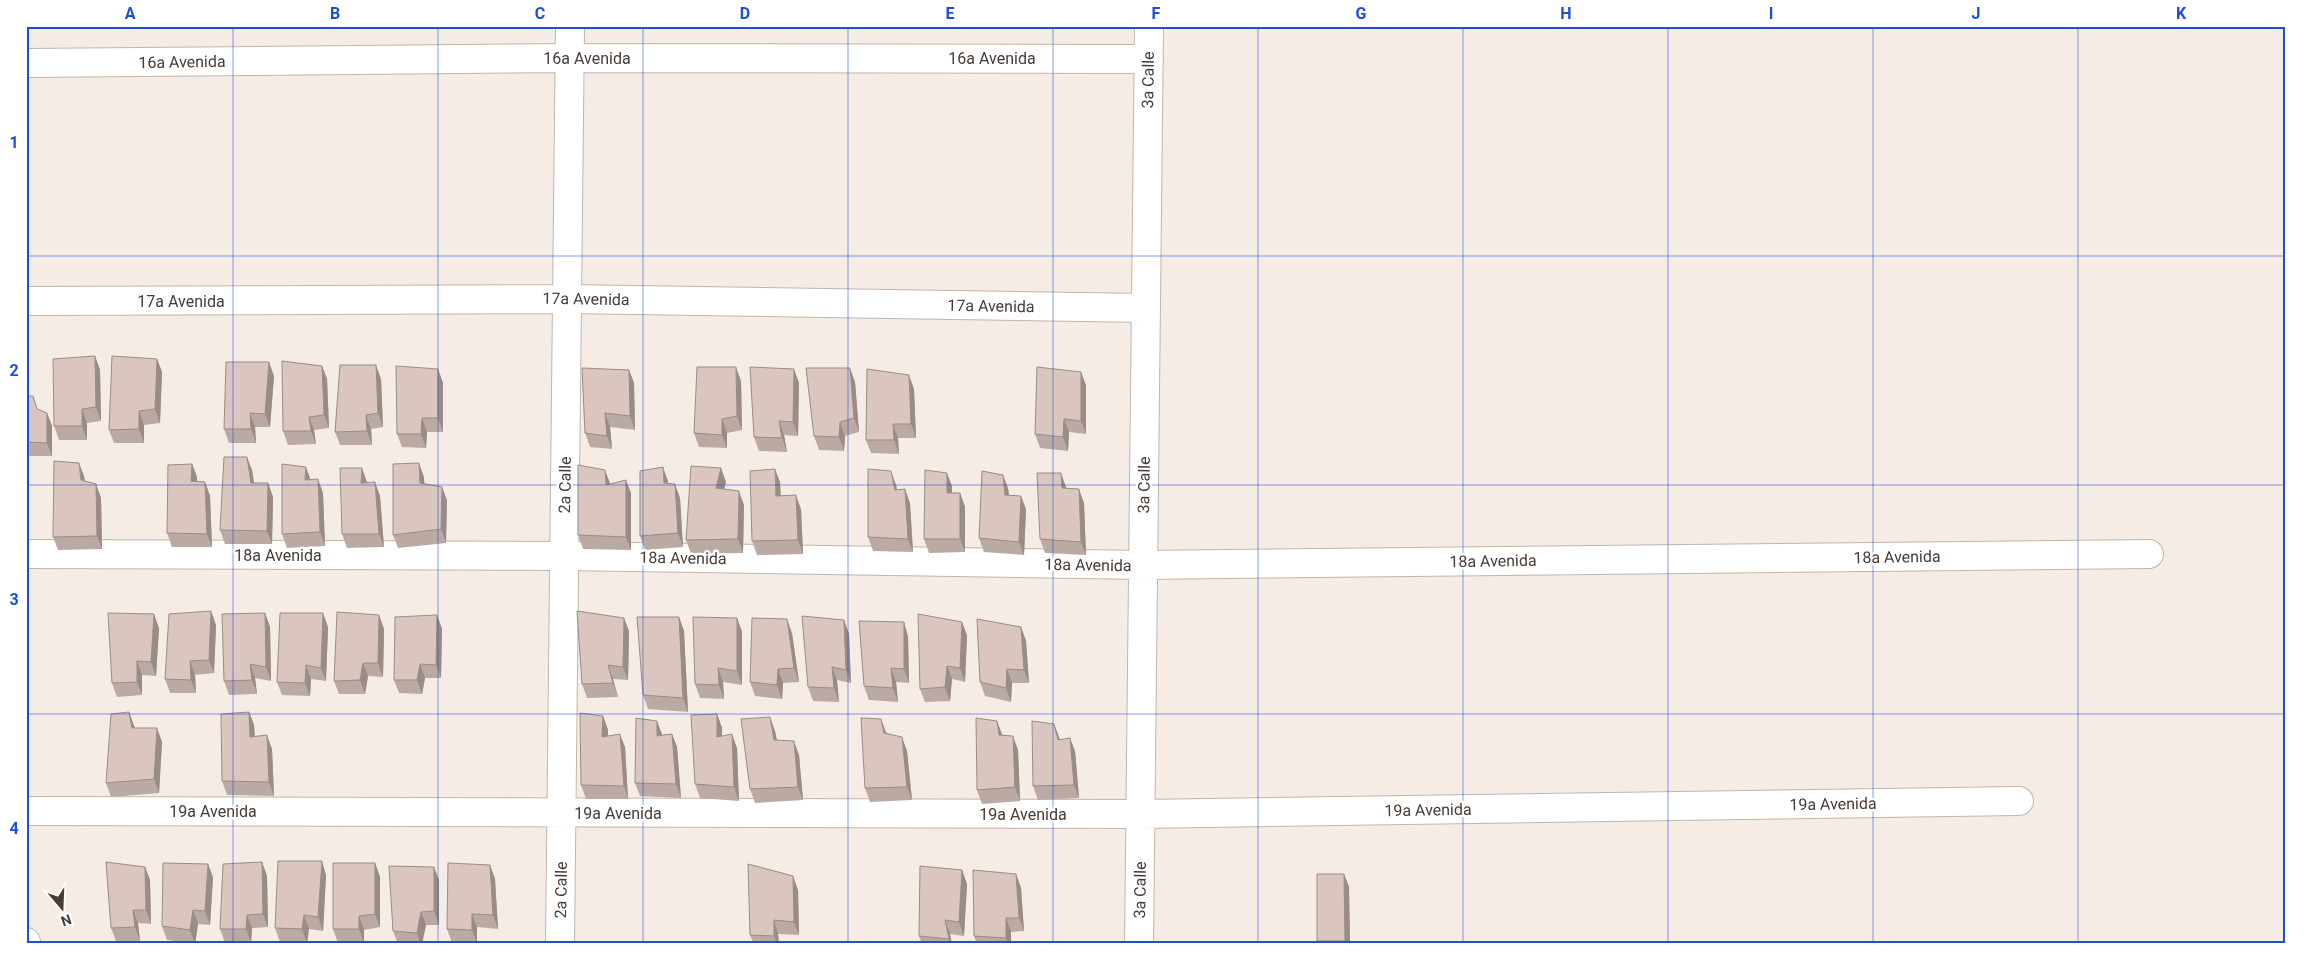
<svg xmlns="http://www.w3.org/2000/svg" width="2311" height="970" viewBox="0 0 2311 970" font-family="Roboto,sans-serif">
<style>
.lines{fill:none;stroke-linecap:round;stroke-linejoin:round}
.minor-casing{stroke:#c4b4ab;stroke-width:30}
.minor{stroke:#fff;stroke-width:28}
.wall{fill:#bbaaa3}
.shaded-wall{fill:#998b85}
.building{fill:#dac6be;stroke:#998b85}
.grid{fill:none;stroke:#1d4ed8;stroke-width:1;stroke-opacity:0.55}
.labels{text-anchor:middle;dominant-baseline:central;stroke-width:5;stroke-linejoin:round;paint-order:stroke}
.street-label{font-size:16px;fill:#483b35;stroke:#fff}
.neatline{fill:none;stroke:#1d4ed8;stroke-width:2}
.grid-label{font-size:16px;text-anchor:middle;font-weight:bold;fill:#1d4ed8}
</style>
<rect width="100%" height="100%" fill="#f5ece6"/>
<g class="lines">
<!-- minor casing -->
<g class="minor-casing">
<path id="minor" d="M26 63 570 58 1149 59
M26 301 567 299 1146 308
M26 554 564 556 1143 565 2149 554
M26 811 1141 814 2019 801
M26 942V944
M560 944 570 26
M1139 944 1149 26"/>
</g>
<!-- minor -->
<use href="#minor" class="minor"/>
</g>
<!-- wall -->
<path class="wall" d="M95 356 100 370 101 421 87 423V440H59L54 426Z
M157 359 162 372 160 423 144 425V443H114L109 430Z
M322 366 327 379 329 428 314 430 316 444 288 445 283 431Z
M438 369 443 383V432H427L426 448 402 447 397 434Z
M629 370 634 383 635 430 610 427 612 449 590 447 585 433Z
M274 376 270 427H255L256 443H229L224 429Z
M381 379 383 427 371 429 372 445H340L335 432Z
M741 381 742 430 727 433V448L699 447 694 433Z
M855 382 859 432 845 436 844 451 819 450 814 436Z
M799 383 798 436 784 435 787 452 759 451 754 437Z
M1086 385V434L1069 432 1068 451 1040 448 1035 434Z
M914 389 916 438H898L899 454 871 453 866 440Z
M26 396 38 410 47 413 52 426V456H26Z
M192 464 197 477V481L205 482 210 496 212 547H172L167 533Z
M252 470 254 483H268L273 497 272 544H225L220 530Z
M84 476 85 481 96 484 101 498 102 549 58 550 53 537Z
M424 477V484L447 500 446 543 398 548 393 535Z
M310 480 323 493 325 546 287 548 282 534Z
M668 481V483L680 498 683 547 645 550 640 536Z
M367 482 380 496 384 547 347 548 342 534Z
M726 482 724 489 744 505 743 553 691 554 686 540Z
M780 482 781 496 801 509 803 554 757 555 752 541Z
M610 484 631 493V550L583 549 578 535Z
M896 485 897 490 910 503 913 552 873 551 868 537Z
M952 486V493H960L965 507V552L929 553 924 539Z
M1008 488 1009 495 1026 509 1024 555 984 552 979 538Z
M1066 488 1084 503 1086 555 1045 553 1040 539Z
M211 611 216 625 214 673 195 675 196 693H170L165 679Z
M265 613 270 627 271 681 255 678 257 694 229 695 224 681Z
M379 615 384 629 383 677 368 676 365 694H339L334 681Z
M437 615 442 629 441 678H425L422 694 399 693 394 680Z
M679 617 684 631 688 712 648 709 643 695Z
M737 618 742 632V685L723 682 724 699 700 698 695 684Z
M844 620 849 634 851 683 837 680 839 702 813 701 808 687Z
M328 627 326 681 311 679 310 696 282 695 277 682Z
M1021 627 1026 641 1029 683H1012L1011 702 985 696 980 682Z
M159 628 156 676 142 675V695L117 697 112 683Z
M629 631 628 680 613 679 618 697 587 698 582 684Z
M792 633 799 682 783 683 782 699 755 696 750 682Z
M967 635 965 682 952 679 950 701 925 702 920 689Z
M908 636 909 683 896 682 898 702 869 700 864 686Z
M129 712 135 728 162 742 159 793 111 797 106 783Z
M249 712 254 725 255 736 272 749 274 796 227 795 222 781Z
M717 714 722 728V736L737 748 739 801 700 798 695 784Z
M603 716 608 730V736L625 747 628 799H586L581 785Z
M1054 724 1060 740 1075 751 1079 798 1038 800 1033 786Z
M775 731 777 740 799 755 803 800 755 803 750 789Z
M887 733 907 751 912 800 870 802 865 788Z
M672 734 677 747 681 798 640 796 635 783 662 735Z
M1002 734V736L1018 750 1020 801 982 804 977 790Z
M262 862 267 876 268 927 252 928 251 943H225L220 929Z
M375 863 380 877V927L364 930V943H338L333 929Z
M490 865 495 879 498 929 477 927V944L452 943 447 929Z
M145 867 150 880 151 924 138 923 140 941H116L111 928Z
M962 870 967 884 964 936 950 934 952 944H922L919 936Z
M1016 874 1021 888 1024 931 1011 932V944H977L974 936Z
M1344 874 1349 887 1350 944H1318L1317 941Z
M326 875 323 931 309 929 307 943 280 942 275 928Z
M213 877 210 925 198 924 195 944 167 940 162 926Z
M439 880V925H426L422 944H398L393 931Z
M798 890 799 935 778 934 779 944H754L750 935Z"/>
<!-- shaded-wall -->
<path class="shaded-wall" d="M95 356 100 370 101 421 96 407Z
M157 359 162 372 160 423 155 409Z
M269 362 274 376 270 427 265 414Z
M376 365 381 379 383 427 378 413Z
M322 366 327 379 329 428 324 415Z
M736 367 741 381 742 430 737 416Z
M850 368 855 382 859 432 854 418Z
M438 369 443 383V432L438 418Z
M794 369 799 383 798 436 793 422Z
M629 370 634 383 635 430 630 416Z
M1081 372 1086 385V434L1081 421Z
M909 375 914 389 916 438 911 424Z
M82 409 87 423V440L82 426Z
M139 411 144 425V443L139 429Z
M47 413 52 426V456L47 443Z
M250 413 255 427 256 443 251 429Z
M605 413 610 427 612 449 607 436Z
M366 415 371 429 372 445 367 431Z
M309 417 314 430 316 444 311 431Z
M422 418 427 432 426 448 421 434Z
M722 419 727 433V448L722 435Z
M1064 419 1069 432 1068 451 1063 437Z
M779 421 784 435 787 452 782 438Z
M840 422 845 436 844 451 839 437Z
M893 424 898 438 899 454 894 440Z
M247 457 252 470 256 496 251 483Z
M79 463 84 476 86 494 81 480Z
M419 463 424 477 425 497 420 483Z
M192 464 197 477 196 495 191 481Z
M306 467 311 481 305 480Z
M663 467 668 481 669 497 664 483Z
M362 468 367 482 366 497 361 483Z
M721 468 726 482 721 502 716 488Z
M775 469 780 482 781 510 776 496Z
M605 470 610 483 611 499 606 485Z
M891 471 896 485 900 504 895 490Z
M947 473 952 486V506L947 493Z
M1061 473 1066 487 1067 501 1062 488Z
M1003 475 1008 488 1010 509 1005 495Z
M318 479 323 493 325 546 320 532Z
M626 480 631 493V550L626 537Z
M205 482 210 496 212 547 207 534Z
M375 482 380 496 384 547 379 534Z
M268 483 273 497 272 544 267 531Z
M96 484 101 498 102 549 97 536Z
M675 484 680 498 683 547 678 533Z
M442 487 447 500 446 543 441 529Z
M905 489 910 503 913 552 908 539Z
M1079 489 1084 503 1086 555 1081 542Z
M739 491 744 505 743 553 738 539Z
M960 493 965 507V552L960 539Z
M796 495 801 509 803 554 798 540Z
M1021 496 1026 509 1024 555 1019 542Z
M211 611 216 625 214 673 209 660Z
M265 613 270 627 271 681 266 667Z
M323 613 328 627 326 681 321 668Z
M154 614 159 628 156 676 151 662Z
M379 615 384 629 383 677 378 663Z
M437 615 442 629 441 678 436 665Z
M679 617 684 631 688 712 683 698Z
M624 618 629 631 628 680 623 667Z
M737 618 742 632V685L737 671Z
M787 619 792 633 799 682 794 668Z
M844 620 849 634 851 683 846 670Z
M904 622 908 636 909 683 904 669Z
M962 622 967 635 965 682 960 668Z
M1021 627 1026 641 1029 683 1024 670Z
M137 661 142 675V695L137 682Z
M190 661 195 675 196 693 191 680Z
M363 663 368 676 365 694 360 680Z
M250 664 255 678 257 694 252 680Z
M420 664 425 678 422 694 417 680Z
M306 665 311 679 310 696 305 683Z
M608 665 613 679 618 697 613 683Z
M947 666 952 679 950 701 945 687Z
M832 667 837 680 839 702 834 688Z
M718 668 723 682 724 699 719 685Z
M891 668 896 682 898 702 893 688Z
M778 669 783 683 782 699 777 685Z
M1007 669 1012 683 1011 702 1006 688Z
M129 712 134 726 137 742 132 728Z
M249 712 254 725 255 750 250 737Z
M717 714 722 728V750L717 737Z
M603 716 608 730 607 751 602 737Z
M770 717 775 731 779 754 774 740Z
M881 719 886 732 889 747 884 733Z
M657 721 662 734V750L657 736Z
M997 721 1002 734 1004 749 999 735Z
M1054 724 1059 737 1063 754 1058 740Z
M157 728 162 742 159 793 154 779Z
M620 734 625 747 628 799 624 786Z
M672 734 677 747 681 798 676 784Z
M732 734 737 748 739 801 734 787Z
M267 735 272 749 274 796 269 782Z
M1013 736 1018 750 1020 801 1015 787Z
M902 737 907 751 912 800 907 787Z
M1070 738 1075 751 1079 798 1074 785Z
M794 741 799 755 803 800 798 787Z
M322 861 326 875 323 931 318 917Z
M262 862 267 876 268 927 263 914Z
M375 863 380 877V927L375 914Z
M208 864 213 877 210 925 205 911Z
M490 865 495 879 498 929 493 915Z
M145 867 150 880 151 924 146 910Z
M434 867 439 880V925L434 911Z
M962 870 967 884 964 936 959 922Z
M1016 874 1021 888 1024 931 1019 918Z
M1344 874 1349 887 1350 944H1346L1345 941Z
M793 876 798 890 799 935 794 922Z
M133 910 138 923 140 941 135 927Z
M193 910 198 924 195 944 190 930Z
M421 912 426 925 422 944H420L417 933Z
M472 914 477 927V944L472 930Z
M247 915 252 928 251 943 246 929Z
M304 915 309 929 307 943 302 929Z
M359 916 364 930V943L359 929Z
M1006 918 1011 932V944H1008L1006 938Z
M774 920 778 934 779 944H777L774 936Z
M945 920 950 934 952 944H951L949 939Z"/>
<!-- building -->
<path class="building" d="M95 356 96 407 82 409V426H54L53 359Z
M112 356 157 359 155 409 139 411V429L109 430Z
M282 361 322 366 324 415 309 417 311 431H283Z
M226 362H269L265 414 250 413 251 429H224Z
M340 365H376L378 413 366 415 367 431 335 432Z
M396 366 438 369V418H422L421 434H397Z
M697 367H736L737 416 722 419V435L694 433Z
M750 367 794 369 793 422 779 421 782 438 754 437Z
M1037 367 1081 372V421L1064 419 1063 437 1035 434Z
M582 368 629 370 630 416 605 413 607 436 585 433Z
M806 368H850L854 418 840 422 839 437 814 436Z
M867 369 909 375 911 424H893L894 440H866Z
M26 396H33L37 409 47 413V443L26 442Z
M224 457H247L251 483H268L267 531 220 530Z
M54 461 79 463 81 480 96 484 97 536 53 537Z
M419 463 420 483 442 487 441 529 393 535V464Z
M192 464 191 481 205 482 207 534 167 533 168 465Z
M282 464 306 467 305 480 318 479 320 532 282 534Z
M578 465 605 470 606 485 626 480V537L578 535Z
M691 466 721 468 716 488 739 491 738 539 686 540Z
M663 467 664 483 675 484 678 533 640 536V471Z
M340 468H362L361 483 375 482 379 534H342Z
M775 469 776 496 796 495 798 540 752 541 750 471Z
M868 469 891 471 895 490 905 489 908 539 868 537Z
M925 470 947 473V493H960V539H924Z
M982 471 1003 475 1005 495 1021 496 1019 542 979 538Z
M1037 473H1061L1062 488 1079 489 1081 542 1040 539Z
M211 611 209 660 190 661 191 680 165 679 169 614Z
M577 611 624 618 623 667 608 665 613 683 582 684Z
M337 612 379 615 378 663H363L360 680 334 681Z
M108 613 154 614 151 662 137 661V682L112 683Z
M265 613 266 667 250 664 252 680 224 681 222 614Z
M280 613H323L321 668 306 665 305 683 277 682Z
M918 614 962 622 960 668 947 666 945 687 920 689Z
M437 615 436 665 420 664 417 680H394L395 617Z
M802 616 844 620 846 670 832 667 834 688 808 687Z
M637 617H679L683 698 643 695Z
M693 617 737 618V671L718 668 719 685 695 684Z
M752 618 787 619 794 668 778 669 777 685 750 682Z
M977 619 1021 627 1024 670 1007 669 1006 688 980 682Z
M859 621 904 622V669L891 668 893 688 864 686Z
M129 712 132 728H157L154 779 106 783 111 714Z
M249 712 250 737 267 735 269 782 222 781 221 714Z
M580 713 603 716 602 737 620 734 624 786 581 785Z
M717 714V737L732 734 734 787 695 784 691 715Z
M770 717 774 740 794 741 798 787 750 789 741 719Z
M636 718 657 721V736L672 734 676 784 635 783Z
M861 718 881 719 884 733 902 737 907 787 865 788Z
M976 718 997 721 999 735 1013 736 1015 787 977 790Z
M1032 721 1054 724 1058 740 1070 738 1074 785 1033 786Z
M278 861H322L318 917 304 915 302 929 275 928Z
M106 862 145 867 146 910H133L135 927 111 928Z
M262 862 263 914 247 915 246 929H220L223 864Z
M163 863 208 864 205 911 193 910 190 930 162 926Z
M333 863H375V914L359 916V929H333Z
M448 863 490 865 493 915 472 914V930L447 929Z
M748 864 793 876 794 922 774 920V936L750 935Z
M389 866 434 867V911L421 912 417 933 393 931Z
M920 866 962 870 959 922 945 920 949 939 919 936Z
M973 870 1016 874 1019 918H1006V938L974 936Z
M1317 874H1344L1345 941H1317Z"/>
<!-- grid -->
<path class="grid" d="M233 26V944M438 26V944M643 26V944M848 26V944M1053 26V944M1258 26V944M1463 26V944M1668 26V944M1873 26V944M2078 26V944M26 256H2285M26 485H2285M26 714H2285"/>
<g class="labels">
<!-- street labels -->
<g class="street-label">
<text x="587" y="58">16a Avenida</text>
<text x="992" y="58">16a Avenida</text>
<text transform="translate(182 62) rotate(-1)">16a Avenida</text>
<text transform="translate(1148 80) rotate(-89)">3a Calle</text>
<text transform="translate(586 299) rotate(1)">17a Avenida</text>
<text x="181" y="301">17a Avenida</text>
<text transform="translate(991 306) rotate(1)">17a Avenida</text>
<text transform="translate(565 485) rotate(-89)">2a Calle</text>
<text transform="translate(1144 485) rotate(-89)">3a Calle</text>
<text x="278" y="555">18a Avenida</text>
<text transform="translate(1897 557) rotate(-1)">18a Avenida</text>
<text transform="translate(683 558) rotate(1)">18a Avenida</text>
<text transform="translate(1493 561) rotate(-1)">18a Avenida</text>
<text transform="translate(1088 565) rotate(1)">18a Avenida</text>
<text transform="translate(1833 804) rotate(-1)">19a Avenida</text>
<text transform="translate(1428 810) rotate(-1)">19a Avenida</text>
<text x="213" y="811">19a Avenida</text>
<text x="618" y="813">19a Avenida</text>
<text x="1023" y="814">19a Avenida</text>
<text transform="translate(561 890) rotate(-89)">2a Calle</text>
<text transform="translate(1140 890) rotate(-89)">3a Calle</text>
</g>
</g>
<!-- border -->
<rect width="2311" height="970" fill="none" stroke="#ffffff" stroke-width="55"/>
<!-- north arrow -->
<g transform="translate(62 908) rotate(161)" stroke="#ffffff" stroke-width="4" paint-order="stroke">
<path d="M0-4L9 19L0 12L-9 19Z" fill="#483b35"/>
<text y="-8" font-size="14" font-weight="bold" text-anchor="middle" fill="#483b35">N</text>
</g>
<rect x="28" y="28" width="2256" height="914" class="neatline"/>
<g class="grid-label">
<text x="130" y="19">A</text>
<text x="335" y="19">B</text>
<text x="540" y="19">C</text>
<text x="745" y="19">D</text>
<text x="950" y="19">E</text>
<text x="1156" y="19">F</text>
<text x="1361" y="19">G</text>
<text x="1566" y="19">H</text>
<text x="1771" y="19">I</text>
<text x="1976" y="19">J</text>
<text x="2181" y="19">K</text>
<text x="14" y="148">1</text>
<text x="14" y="376">2</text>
<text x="14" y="605">3</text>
<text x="14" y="834">4</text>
</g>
</svg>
